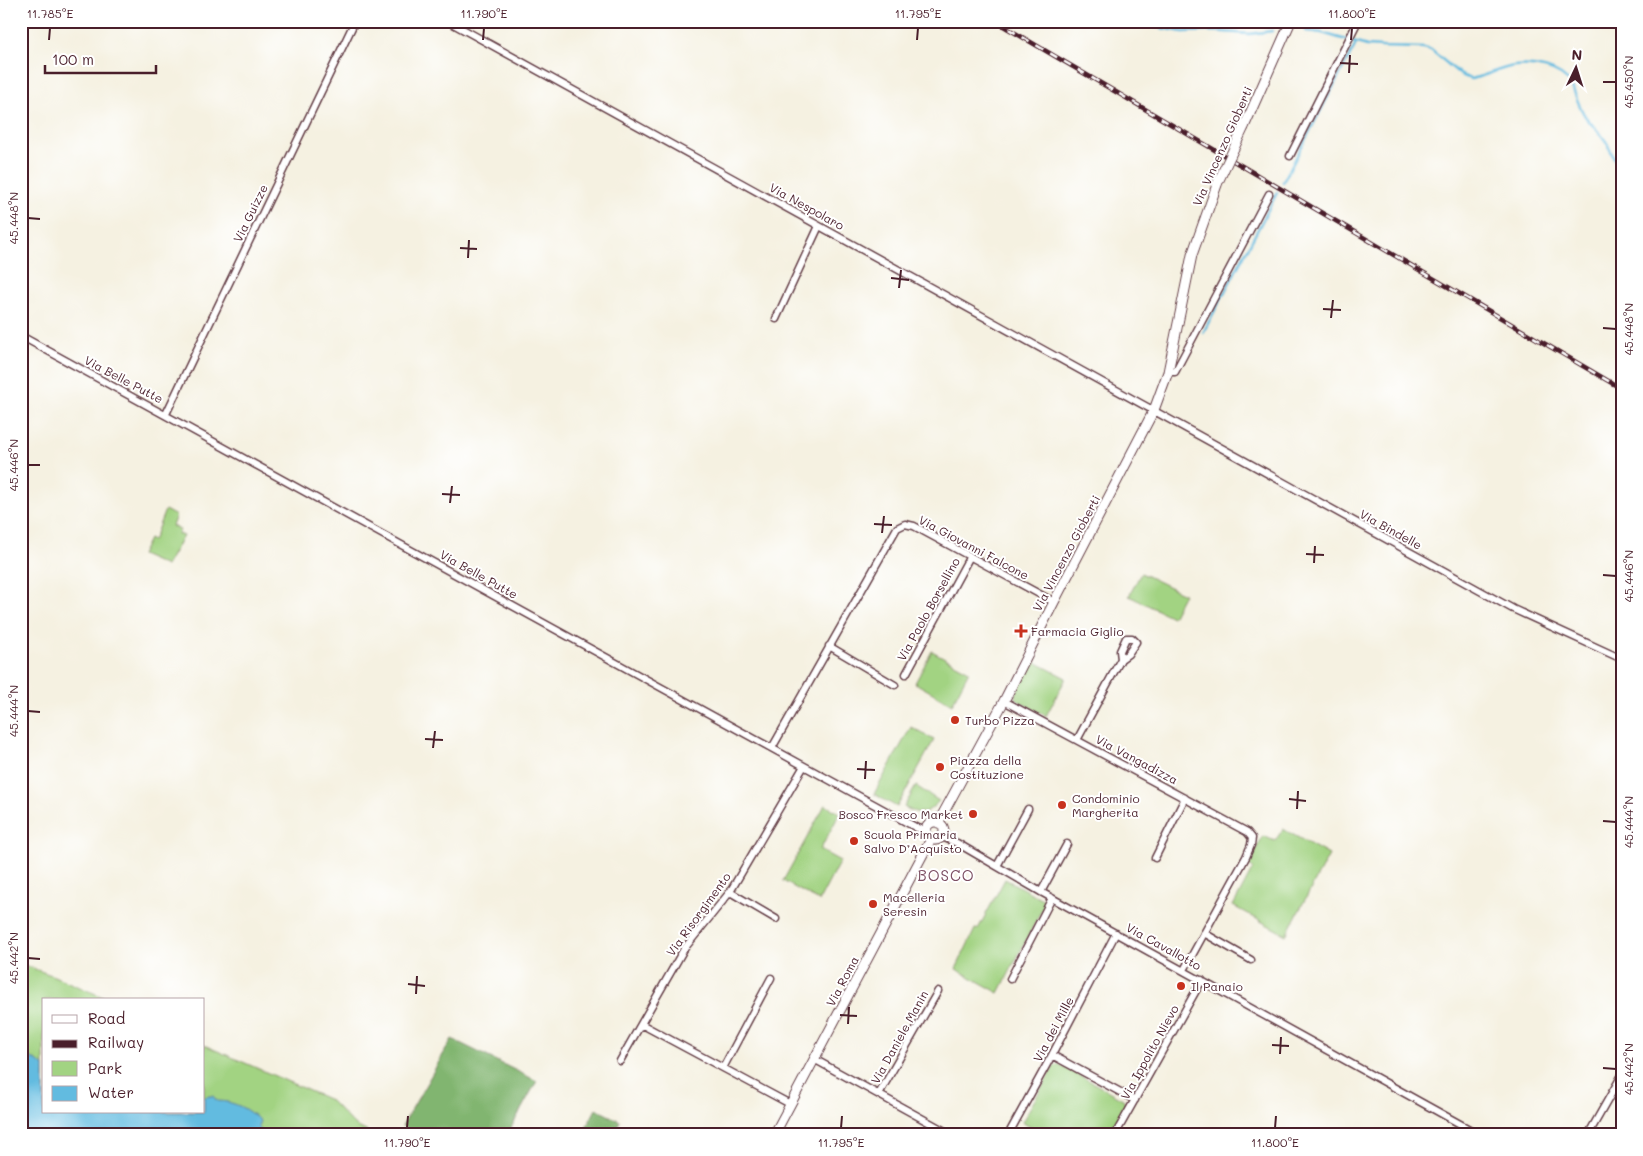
<svg xmlns="http://www.w3.org/2000/svg" width="1643" height="1156" viewBox="0 0 1643 1156" font-family="Mali,sans-serif">
<style>
.green{fill:#a2d382;stroke:#767956}
.forest{fill:#81b570;stroke:#666a4e}
.water{fill:#62bbe0;stroke:#566d86}
.lines{fill:none;stroke-linecap:round;stroke-linejoin:round}
.stream{stroke:#62bbe0;stroke-width:2.5}
.minor-casing{stroke:#643e46;stroke-width:9}
.tertiary-casing{stroke:#643e46;stroke-width:11}
.minor{stroke:#fff;stroke-width:6}
.tertiary{stroke:#fff;stroke-width:9}
.rail-casing{stroke:#4a1f2b;stroke-width:4.5}
.rail{stroke:#fff;stroke-width:2.5;stroke-dasharray:8;stroke-linecap:butt}
.tertiary-bridge-casing{stroke:#643e46;stroke-width:11;stroke-linecap:butt}
.tertiary-bridge{stroke:#fff;stroke-width:9}
.ticks{fill:none;stroke:#4a1f2b;stroke-width:2}
.poi-dot{fill:#c8321e;stroke:#fff;stroke-width:2}
.labels{text-anchor:middle;dominant-baseline:central;stroke-width:4;stroke-linejoin:round;paint-order:stroke}
.street-label{font-size:12px;fill:#4a1f2b;stroke:#fff}
.poi-label{font-size:12px;fill:#4a1f2b;stroke:#fff;text-anchor:start}
.quarter-label{font-size:15px;letter-spacing:1px;fill:#7c4e62;stroke:#fff}
.neatline{fill:none;stroke:#4a1f2b;stroke-width:2}
.ticks-label{font-size:12px;text-anchor:middle;fill:#4a1f2b}
</style>
<rect width="100%" height="100%" fill="#fff"/>
<filter id="ink" filterUnits="userSpaceOnUse"><feTurbulence type="fractalNoise" baseFrequency=".02" numOctaves="2"/><feDisplacementMap in="SourceGraphic" scale="10" xChannelSelector="R" yChannelSelector="G"/><feConvolveMatrix kernelMatrix="1 2 1 2 8 2 1 2 1" color-interpolation-filters="sRGB"/></filter>
<filter id="wash" filterUnits="userSpaceOnUse"><feTurbulence type="fractalNoise" baseFrequency=".0096" numOctaves="4" result="noise"/><feDisplacementMap in="SourceGraphic" scale="20" xChannelSelector="R" yChannelSelector="G"/><feGaussianBlur stdDeviation="1.12" result="paint"/><feColorMatrix in="noise" values="0 0 0 0 0 0 0 0 0 0 0 0 0 0 0 0 0 1.4 0 .05"/><feComposite in="paint" operator="in"/></filter>
<g filter="url(#wash)">
<rect width="100%" height="100%" fill="#f5f1e1"/>
<!-- green -->
<path class="green" d="M165 510 176 516 172 526 180 530 178 534 183 536 166 566 141 555 149 539 153 541Z
M1141 573 1184 594 1172 617 1129 596Z
M932 651 969 671 952 704 915 683Z
M1033 661 1066 678 1046 716 1020 702 1016 698V693Z
M911 727 934 740 897 807 874 794Z
M916 786 939 801C927 814 920 816 904 807Z
M825 805 840 813 820 850 840 861 819 901 783 881Z
M1283 829 1329 855 1286 935 1233 906 1253 868 1248 864 1263 836 1275 841Z
M1005 879 1046 901 999 993 956 969 975 929H978Z
M21 964 54 976 110 1000H44V1112H204V1045L330 1100 354 1125 374 1135H21Z
M1057 1065H1060L1123 1099 1126 1106 1110 1135H1043L1022 1122 1054 1066Z"/>
<!-- forest -->
<path class="forest" d="M452 1039 537 1081 507 1135H421L402 1126Z
M596 1109 620 1121 613 1135H582Z"/>
<!-- water -->
<path class="water" d="M21 1051 44 1066V1112H204V1098L209 1096H213L217 1101C234 1101 248 1109 260 1121L258 1127 265 1135H21Z"/>
<g class="lines">
<!-- stream -->
<path class="stream" d="M1141 21 1155 27 1183 32 1212 31 1249 34 1272 31
M1306 31 1322 33 1367 46 1382 47 1424 48 1431 50 1461 75 1471 79C1486 76 1500 68 1515 66 1533 64 1560 68 1571 85 1576 95 1579 107 1585 116 1592 126 1601 133 1607 143 1612 153 1614 162 1622 170
M1283 182 1356 44
M1203 333 1277 193"/>
</g>
</g>
<g filter="url(#ink)">
<g class="lines">
<!-- minor casing -->
<g class="minor-casing">
<path id="minor" d="M448 21 1513 609 1622 659
M1290 156 1358 21
M776 319 819 226
M21 336 804 766 917 828 926 830
M1168 372H1175L1269 194
M166 414 355 21
M829 646 895 685
M906 674 970 556
M1004 701 1247 832 1252 838 1251 845 1246 857 1184 970
M1077 740 1121 659 1128 654 1136 642 1132 638H1126L1120 651 1121 659
M772 748 897 528 905 524 914 526 1054 602
M942 837 957 843 1041 892 1480 1135
M1155 858 1185 798
M997 866 1028 809
M730 892 776 919
M1041 892 1067 844
M1204 933 1251 960
M1010 979 1052 898
M1052 1055 1135 1100
M814 1059 952 1135
M620 1061 641 1024
M723 1068 771 978
M879 1094 938 991
M790 1104 641 1024 684 949 730 892 804 766
M1008 1135 1052 1055 1116 933
M1115 1135 1202 980
M1588 1135 1622 1075"/>
</g>
<!-- tertiary casing -->
<g class="tertiary-casing">
<path id="tertiary" d="M1244 127 1291 21
M926 831a9 9 0 1 1 18 0a9 9 0 1 1-18 0Z
M938 823 1004 701 1054 602 1154 410 1168 372 1192 255 1218 182
M774 1135 931 839"/>
</g>
<!-- minor -->
<use href="#minor" class="minor"/>
<!-- tertiary -->
<use href="#tertiary" class="tertiary"/>
<!-- rail casing -->
<g class="rail-casing">
<path id="rail" d="M995 21 1622 389"/>
</g>
<!-- rail -->
<use href="#rail" class="rail"/>
<!-- tertiary-bridge casing -->
<g class="tertiary-bridge-casing">
<path id="tertiary-bridge" d="M1218 182 1244 127"/>
</g>
<!-- tertiary-bridge -->
<use href="#tertiary-bridge" class="tertiary-bridge"/>
</g>
</g>
<!-- ticks -->
<path class="ticks" d="M49 40 50 28M483 40 484 28M917 40 918 28M1351 40 1352 28M1340 63 1358 64M1349 73 1350 55M1603 82H1616M28 218 40 219M460 248 477 249M468 258 469 240M891 278 909 280M899 288 901 270M1323 309 1341 310M1331 318 1333 300M1603 328 1616 329M28 465H40M442 494 460 495M450 503 452 486M874 524 892 525M882 533 884 516M1306 554 1324 555M1314 563 1315 546M1603 575 1616 576M28 711 40 712M425 739 443 740M433 748 435 731M857 769 875 770M865 779 866 761M1289 799 1306 801M1297 809 1298 791M1603 821 1616 822M28 958 40 959M408 984 425 986M416 994 417 976M840 1015 857 1016M848 1024 849 1007M1272 1045 1289 1046M1280 1054 1281 1037M1603 1068 1616 1069M407 1128 408 1116M841 1128 842 1116M1275 1128 1276 1116"/>
<!-- markers -->
<g class="poi-dot">
<path d="M1018.5 623.5h5v5h5v5h-5v5h-5v-5h-5v-5h5z"/>
<circle cx="955" cy="720" r="5"/>
<circle cx="940" cy="767" r="5"/>
<circle cx="1062" cy="805" r="5"/>
<circle cx="973" cy="814" r="5"/>
<circle cx="854" cy="841" r="5"/>
<circle cx="873" cy="904" r="5"/>
<circle cx="1181" cy="986" r="5"/>
</g>
<g class="labels">
<!-- street labels -->
<g class="street-label">
<text transform="translate(1222 146) rotate(-66)">Via Vincenzo Gioberti</text>
<text transform="translate(807 206) rotate(29)">Via Nespolaro</text>
<text transform="translate(250 213) rotate(-64)">Via Guizze</text>
<text transform="translate(124 379) rotate(28)">Via Belle Putte</text>
<text transform="translate(1391 529) rotate(29)">Via Bindelle</text>
<text transform="translate(974 547) rotate(28)">Via Giovanni Falcone</text>
<text transform="translate(1066 553) rotate(-62)">Via Vincenzo Gioberti</text>
<text transform="translate(479 574) rotate(29)">Via Belle Putte</text>
<text transform="translate(928 609) rotate(-61)">Via Paolo Borsellino</text>
<text transform="translate(1137 759) rotate(28)">Via Vangadizza</text>
<text transform="translate(698 914) rotate(-54)">Via Risorgimento</text>
<text transform="translate(1164 946) rotate(29)">Via Cavallotto</text>
<text transform="translate(842 981) rotate(-62)">Via Roma</text>
<text transform="translate(1053 1029) rotate(-62)">Via dei Mille</text>
<text transform="translate(899 1037) rotate(-61)">Via Daniele Manin</text>
<text transform="translate(1149 1052) rotate(-61)">Via Ippolito Nievo</text>
</g>
<!-- poi labels -->
<g class="poi-label">
<text x="1031" y="631">Farmacia Giglio</text>
<text x="965" y="720">Turbo Pizza</text>
<text x="950" y="760">Piazza della<tspan x="950" dy="14">Costituzione</tspan></text>
<text x="1072" y="798">Condominio<tspan x="1072" dy="14">Margherita</tspan></text>
<text x="963" y="814" text-anchor="end">Bosco Fresco Market</text>
<text x="864" y="834">Scuola Primaria<tspan x="864" dy="14">Salvo D’Acquisto</tspan></text>
<text x="883" y="897">Macelleria<tspan x="883" dy="14">Seresin</tspan></text>
<text x="1191" y="986">Il Panaio</text>
</g>
<!-- quarter labels -->
<g class="quarter-label">
<text x="946" y="875">BOSCO</text>
</g>
</g>
<!-- margin -->
<rect width="1643" height="1156" fill="none" stroke="#fff" stroke-width="55"/>
<!-- legend -->
<rect x="42" y="998" width="162" height="115" fill="#ffffff" stroke="#b7a5aa"/>
<rect x="52" y="1015" width="25" height="8" fill="#ffffff" stroke="#b7a5aa"/>
<text x="88" y="1024" font-size="15" fill="#4a1f2b">Road</text>
<rect x="52" y="1040" width="25" height="8" fill="#4a1f2b" stroke="#b7a5aa"/>
<text x="88" y="1048" font-size="15" fill="#4a1f2b">Railway</text>
<rect x="52" y="1061" width="25" height="15" fill="#a2d382" stroke="#b7a5aa"/>
<text x="88" y="1074" font-size="15" fill="#4a1f2b">Park</text>
<rect x="52" y="1086" width="25" height="15" fill="#62bbe0" stroke="#b7a5aa"/>
<text x="88" y="1098" font-size="15" fill="#4a1f2b">Water</text>
<!-- north arrow -->
<g transform="translate(1576 68) rotate(4)" stroke="#ffffff" stroke-width="4" paint-order="stroke">
<path d="M0-4L9 19L0 12L-9 19Z" fill="#4a1f2b"/>
<text y="-8" font-size="14" font-weight="bold" text-anchor="middle" fill="#4a1f2b">N</text>
</g>
<!-- scale -->
<path d="M45 65v8h111v-8" fill="none" stroke="#4a1f2b" stroke-width="2.5"/>
<text x="52" y="65" font-size="15" fill="#4a1f2b" stroke="#ffffff" stroke-width="4" paint-order="stroke">100 m</text>
<rect x="28" y="28" width="1588" height="1100" class="neatline"/>
<g class="ticks-label">
<text x="50" y="18">11.785°E</text>
<text x="484" y="18">11.790°E</text>
<text x="918" y="18">11.795°E</text>
<text x="1352" y="18">11.800°E</text>
<text transform="translate(1629 82) rotate(-90)" y="4">45.450°N</text>
<text transform="translate(14 218) rotate(-90)" y="4">45.448°N</text>
<text transform="translate(1629 329) rotate(-90)" y="4">45.448°N</text>
<text transform="translate(14 465) rotate(-90)" y="4">45.446°N</text>
<text transform="translate(1629 576) rotate(-90)" y="4">45.446°N</text>
<text transform="translate(14 711) rotate(-90)" y="4">45.444°N</text>
<text transform="translate(1629 822) rotate(-90)" y="4">45.444°N</text>
<text transform="translate(14 958) rotate(-90)" y="4">45.442°N</text>
<text transform="translate(1629 1069) rotate(-90)" y="4">45.442°N</text>
<text x="407" y="1147">11.790°E</text>
<text x="841" y="1147">11.795°E</text>
<text x="1275" y="1147">11.800°E</text>
</g>
</svg>
